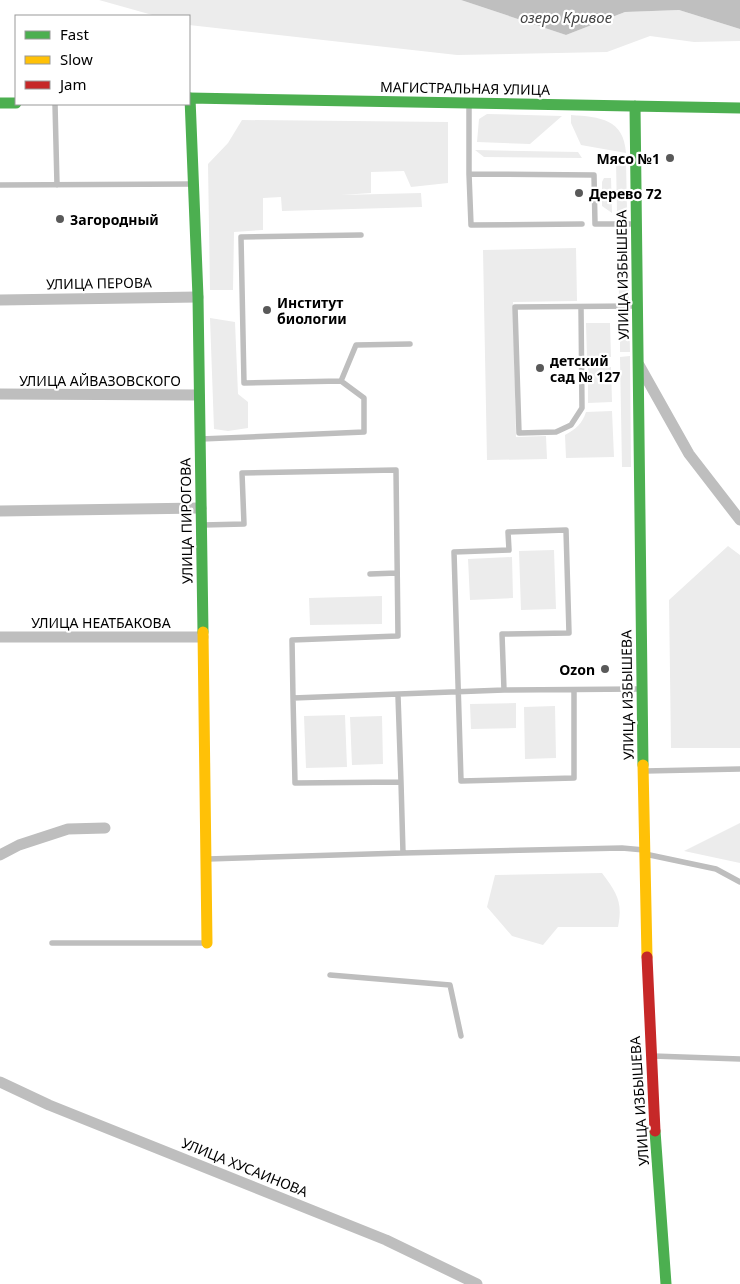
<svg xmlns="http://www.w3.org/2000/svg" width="740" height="1284" viewBox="0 0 740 1284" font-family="'Noto Sans',sans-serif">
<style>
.green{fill:#ececec}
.water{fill:#bfbfbf}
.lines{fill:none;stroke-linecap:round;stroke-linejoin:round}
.lane{stroke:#bebebe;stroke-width:5.5}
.street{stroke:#bebebe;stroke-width:11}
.fast{stroke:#4caf50;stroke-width:11}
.slow{stroke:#ffc107;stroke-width:11}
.jam{stroke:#c62828;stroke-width:11}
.poi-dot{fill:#595959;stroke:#fff;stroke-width:2}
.labels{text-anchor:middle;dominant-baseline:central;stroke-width:4.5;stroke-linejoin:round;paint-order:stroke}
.street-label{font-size:14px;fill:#000;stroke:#fff}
.poi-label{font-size:14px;font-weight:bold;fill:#000;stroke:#fff;text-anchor:start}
.water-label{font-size:15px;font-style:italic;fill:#444;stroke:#fff}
</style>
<rect width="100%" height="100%" fill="#fff"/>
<!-- green -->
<path class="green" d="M99 0H461L566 35 625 12 679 10 740 29V41L694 42 650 36 607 52 457 55 189 25V16H156Z
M487 114 562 116 530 144 477 142 479 119Z
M571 115C600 117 624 119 626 153L581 145 571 123Z
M242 120 448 122V183L411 187 404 171 371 172V193L341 195 421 193 422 207 282 211 281 197 263 198V230L234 232 233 290H210L208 164 228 143Z
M475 150 578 152 582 158 484 157Z
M616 161H626L627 210 617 213Z
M604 178H611L612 213 602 206V182Z
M627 234 629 302H619L618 235Z
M576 248 577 301 513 302 516 437 546 436 547 459 487 460 483 250Z
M620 310H629L630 352H620Z
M210 318 235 322 238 394 248 402V428L228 431 214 429Z
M586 323H610L611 357 587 358Z
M630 356 631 467H622L620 357Z
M611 367 612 402 588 403V368Z
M612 411 614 457 566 458 565 435C576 429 582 424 586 412Z
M728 546 740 555V748H671L669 600Z
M554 550 556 609 521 610 519 551Z
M512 557 513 598 470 600 468 559Z
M382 596V624L310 625 309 598Z
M516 703V728L471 729 470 704Z
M555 706 556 758 525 759 524 707Z
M345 715 347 767 306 768 304 716Z
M382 716 383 764 352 765 350 717Z
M740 823V863L684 851Z
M602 873C617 893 623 902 618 927H558L543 945 512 936 487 907 495 875Z"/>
<!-- water -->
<path class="water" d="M461 0H740V29L679 10 625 12 566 35Z"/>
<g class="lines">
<!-- lane -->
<path class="lane" d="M55 104 57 185
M469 105V174L594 175 595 224H634
M469 174 471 225 582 224
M0 185 193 184
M581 307 582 408 571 425 556 432 519 433 515 307 635 306
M341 381 244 383 241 237 361 235
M201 439 364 432V398L341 381 356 345 410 344
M203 525 244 524 242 473 396 470 398 636 292 640 293 698 504 690 640 689
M370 574 397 573
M504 690 502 634 569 633 566 530 508 532 509 550 454 552 461 781 574 778V690
M398 696 401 782
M645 771 740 769
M403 853 622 848 644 850
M645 854 716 869 740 882
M208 859 403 853 401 782 295 783 293 698
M52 943H205
M330 975 450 985 461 1036
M653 1056 740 1059"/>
<!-- street -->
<path class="street" d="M0 300 198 297
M639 365 689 454 740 520
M0 394 199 395
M0 511 201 508
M0 637H203
M0 855 19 845 68 829 105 828
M0 1082 49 1105 386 1240 477 1284"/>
<!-- fast -->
<path class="fast" d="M189 98 740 108
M190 98 198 297 203 632
M0 103H16
M635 106 643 765
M655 1131 666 1284"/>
<!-- slow -->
<path class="slow" d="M203 632 207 943
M643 765 647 957"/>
<!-- jam -->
<path class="jam" d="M647 957 655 1131"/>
</g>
<!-- markers -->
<g class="poi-dot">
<circle cx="670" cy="158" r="5"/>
<circle cx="579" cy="193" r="5"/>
<circle cx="60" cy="219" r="5"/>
<circle cx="267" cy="310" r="5"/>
<circle cx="540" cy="368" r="5"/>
<circle cx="605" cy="669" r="5"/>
</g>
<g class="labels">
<!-- street labels -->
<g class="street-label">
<text transform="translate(465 88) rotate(1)">МАГИСТРАЛЬНАЯ УЛИЦА</text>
<text transform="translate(622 275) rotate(-91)">УЛИЦА ИЗБЫШЕВА</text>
<text transform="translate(99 283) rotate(-1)">УЛИЦА ПЕРОВА</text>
<text x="100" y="380">УЛИЦА АЙВАЗОВСКОГО</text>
<text transform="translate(186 521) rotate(-91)">УЛИЦА ПИРОГОВА</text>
<text x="101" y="622">УЛИЦА НЕАТБАКОВА</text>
<text transform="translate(627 695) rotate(-91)">УЛИЦА ИЗБЫШЕВА</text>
<text transform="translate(639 1101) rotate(-94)">УЛИЦА ИЗБЫШЕВА</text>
<text transform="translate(245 1167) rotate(22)">УЛИЦА ХУСАИНОВА</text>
</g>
<!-- poi labels -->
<g class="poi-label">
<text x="660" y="158" text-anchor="end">Мясо №1</text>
<text x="589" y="193">Дерево 72</text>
<text x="70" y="219">Загородный</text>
<text x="277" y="302">Институт<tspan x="277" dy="16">биологии</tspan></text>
<text x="550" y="360">детский<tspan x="550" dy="16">сад № 127</tspan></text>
<text x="595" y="669" text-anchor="end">Ozon</text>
</g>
<!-- water labels -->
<g class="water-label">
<text x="566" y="17">озеро Кривое</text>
</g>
</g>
<!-- legend -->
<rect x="15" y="15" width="175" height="90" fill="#ffffff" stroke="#999999"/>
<rect x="25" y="31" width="25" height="8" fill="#4caf50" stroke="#999999"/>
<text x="60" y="40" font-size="15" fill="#000000">Fast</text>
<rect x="25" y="56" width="25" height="8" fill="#ffc107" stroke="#999999"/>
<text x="60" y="65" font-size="15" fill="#000000">Slow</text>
<rect x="25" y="81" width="25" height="8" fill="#c62828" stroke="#999999"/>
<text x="60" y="90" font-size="15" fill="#000000">Jam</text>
</svg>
